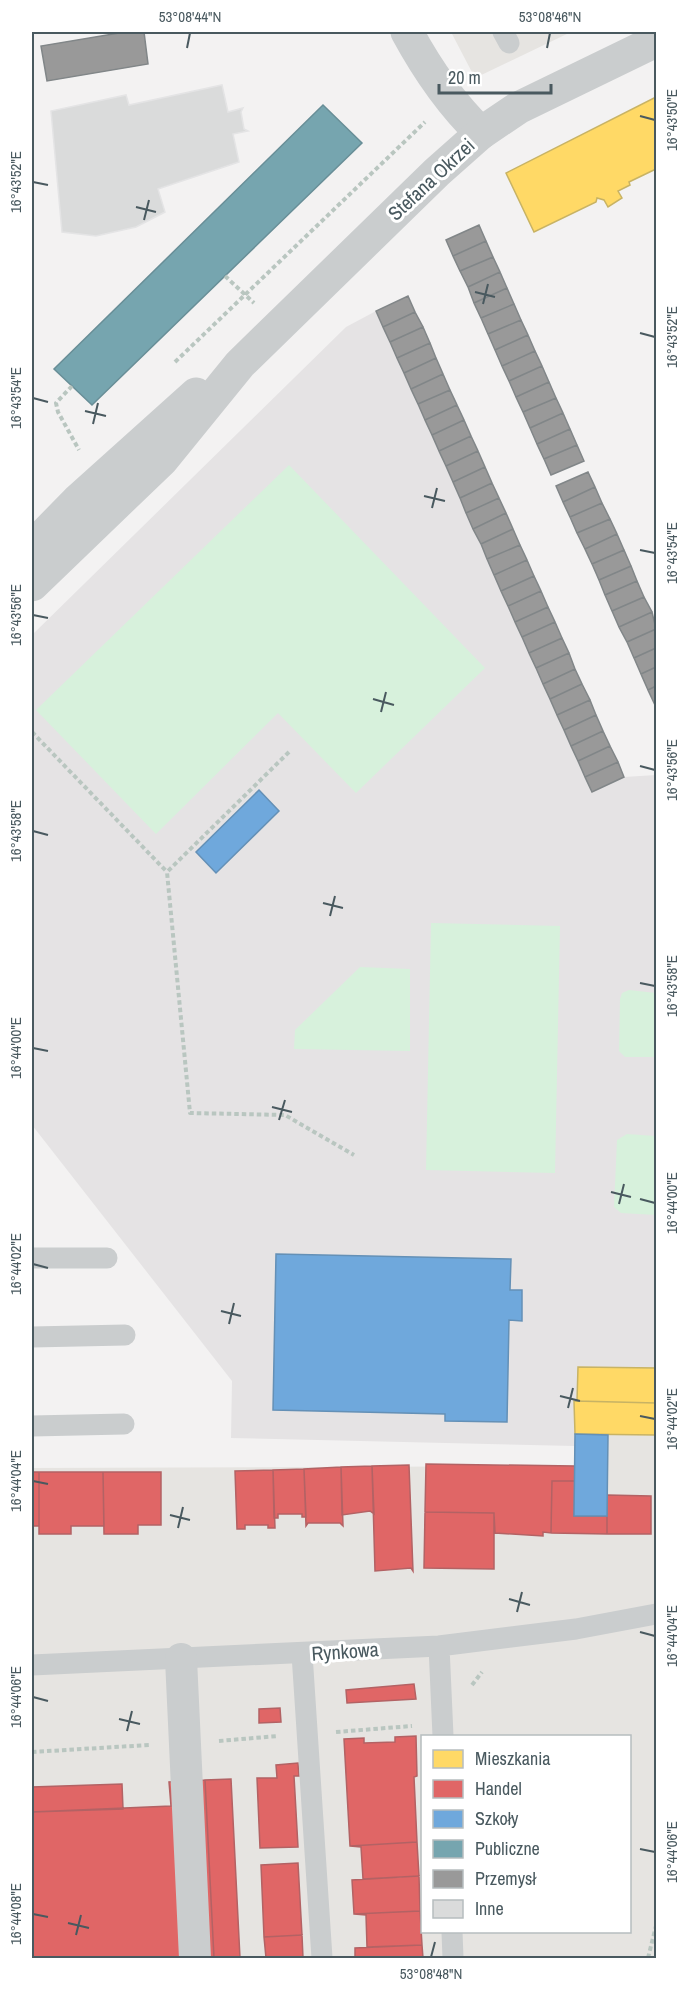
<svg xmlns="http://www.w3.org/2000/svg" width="688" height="1990" viewBox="0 0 688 1990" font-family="'Archivo Narrow',sans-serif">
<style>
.commercial{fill:#e6e4e1;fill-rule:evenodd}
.education{fill:#e5e3e4}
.green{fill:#d7f1dc}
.homes{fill:#ffd966;stroke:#c8b364;stroke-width:1.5}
.shops{fill:#e06666;stroke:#b36264;stroke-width:1.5}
.schools{fill:#6fa8dc;stroke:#6490b6;stroke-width:1.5}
.public{fill:#76a5af;stroke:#688e97;stroke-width:1.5}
.industry{fill:#999;stroke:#818688;stroke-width:1.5}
.building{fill:#dadbdb;stroke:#e4e4e5;stroke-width:1.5}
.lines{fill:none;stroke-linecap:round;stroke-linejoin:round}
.path{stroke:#b9c6c0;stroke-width:4;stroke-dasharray:4.5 3;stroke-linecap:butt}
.service{stroke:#cacdce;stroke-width:21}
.pedestrian{stroke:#cacdce;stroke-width:32}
.minor{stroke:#cacdce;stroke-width:33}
.tertiary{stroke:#cacdce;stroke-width:33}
.ticks{fill:none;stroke:#49595f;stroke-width:2}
.labels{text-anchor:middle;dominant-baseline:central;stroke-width:6;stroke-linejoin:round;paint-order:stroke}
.street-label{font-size:20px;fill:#49595f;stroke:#fff}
.neatline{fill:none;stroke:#49595f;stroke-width:2}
.ticks-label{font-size:15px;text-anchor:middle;fill:#49595f}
</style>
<rect width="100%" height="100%" fill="#f3f2f2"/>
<!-- commercial -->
<path class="commercial" d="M451 32H571L475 78Z
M574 1401 656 1403V1958H32V1468L574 1466ZM422 1736H630V1932H422Z"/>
<!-- education -->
<path class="education" d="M376 311 592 792 624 777 656 775V1368H578L577 1401H574L575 1446 231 1438 232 1381 32 1125V635L346 327Z"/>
<!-- green -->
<path class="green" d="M289 465 485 668 356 793 278 713 156 834 36 710Z
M431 923 560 926 555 1173 426 1170Z
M360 967 410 969V1051L294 1049 295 1030Z
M629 990 656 993V1057H625L619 1051 620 999 622 993Z
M627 1134 655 1136 656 1140V1215L621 1213 614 1207 617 1140Z"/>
<!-- homes -->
<path class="homes" d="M656 97V169L629 182 630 185 618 191 622 198 608 207 604 200 597 198 596 202 534 232 506 173Z
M578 1367 656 1368V1403L577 1401Z
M574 1401 656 1403V1435L575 1434Z"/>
<!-- shops -->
<path class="shops" d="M426 1464 575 1466V1481H552L551 1533 543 1532V1536L495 1533 494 1513 425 1512Z
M409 1465 413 1571 411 1568 375 1571 372 1466Z
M372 1466 374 1514 370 1511 342 1515 341 1467Z
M341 1467 343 1526 340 1523H308L306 1526 304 1469Z
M304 1469 306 1517H302V1514H278V1518H274L273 1470Z
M273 1470 275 1528H268V1525H245V1529H237L235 1471Z
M32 1472H39V1526H32Z
M39 1472H103L104 1526H71V1534H39Z
M103 1472H161V1525H138V1534H104Z
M552 1481H575L574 1516H607V1534L551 1533Z
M607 1495 651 1496V1534H607Z
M425 1512 494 1513V1569L424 1568Z
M414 1684 416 1699 347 1703 346 1690Z
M280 1708 281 1722 259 1723V1709Z
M416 1736 417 1776 414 1777 417 1842 350 1846 344 1739 364 1738V1743L395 1742V1737Z
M298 1763 299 1776H294L298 1847 260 1848 257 1778H277L276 1765Z
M231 1779 240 1958H214L205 1780Z
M205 1780 214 1958H32V1812L171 1806 169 1782Z
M122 1784 123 1809 32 1812V1787Z
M417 1842 419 1876 363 1879 361 1847 350 1846Z
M298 1863 302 1935 264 1937 261 1865Z
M419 1876 420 1911 354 1914 352 1880Z
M420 1911 422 1945 367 1947 366 1915 354 1914Z
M302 1935 303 1958H266L264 1937Z
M422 1945 423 1958H355V1948Z"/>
<!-- schools -->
<path class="schools" d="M259 790 279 811 216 873 196 852Z
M276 1254 511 1259 510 1290H522V1321L509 1320 507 1422 445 1421V1414L273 1410Z
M575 1434 608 1435 607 1516H574Z"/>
<!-- public -->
<path class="public" d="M323 105 362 143 92 405 54 369Z"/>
<!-- industry -->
<path class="industry" d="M125 32H144L148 64 47 81 41 46Z
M479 225 486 241 453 256 446 240Z
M486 241 493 257 460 271 453 256Z
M493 257 500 272 468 287 460 271Z
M500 272 507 288 474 303 468 287Z
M507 288 514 304 481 318 474 303Z
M408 296 415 312 383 327 376 311Z
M514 304 521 320 488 334 481 318Z
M415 312 423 327 390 342 383 327Z
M521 320 528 335 495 350 488 334Z
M423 327 430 343 397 358 390 342Z
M528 335 535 351 502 366 495 350Z
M430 343 436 358 404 373 397 358Z
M535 351 542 366 509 381 502 366Z
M436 358 443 374 411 389 404 373Z
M542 366 549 382 516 397 509 381Z
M443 374 450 390 418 404 411 389Z
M549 382 556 398 523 412 516 397Z
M450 390 457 405 425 420 418 404Z
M556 398 563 413 530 428 523 412Z
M457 405 464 420 432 435 425 420Z
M563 413 570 429 537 444 530 428Z
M464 420 471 436 439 451 432 435Z
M570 429 577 445 544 459 537 444Z
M471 436 478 451 446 466 439 451Z
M577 445 584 461 551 475 544 459Z
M478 451 485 467 453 482 446 466Z
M485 467 492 483 460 498 453 482Z
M588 472 595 487 563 502 556 486Z
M492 483 499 498 466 513 460 498Z
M595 487 602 503 570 517 563 502Z
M499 498 506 513 473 529 466 513Z
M602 503 610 519 577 533 570 517Z
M506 513 513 529 481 544 473 529Z
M610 519 617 534 585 549 577 533Z
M513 529 520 545 487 559 481 544Z
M617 534 624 550 592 564 585 549Z
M520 545 527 560 494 575 487 559Z
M624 550 631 566 599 580 592 564Z
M527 560 534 576 501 591 494 575Z
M631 566 637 581 605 595 599 580Z
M534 576 541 591 508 606 501 591Z
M637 581 644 597 612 611 605 595Z
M541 591 548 607 515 622 508 606Z
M644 597 652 612 619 627 612 611Z
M548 607 555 622 522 637 515 622Z
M652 612 656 629 627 642 619 627Z
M555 622 562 638 529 653 522 637Z
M656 629V648L634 658 627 642Z
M562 638 569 653 536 668 529 653Z
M656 648V667L641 674 634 658Z
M569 653 575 669 543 684 536 668Z
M656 667V686L648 690 641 674Z
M575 669 582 684 550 699 543 684Z
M582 684 590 700 557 715 550 699Z
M656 686V705H655L648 690Z
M590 700 596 715 564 730 557 715Z
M596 715 603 731 571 746 564 730Z
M603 731 610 746 578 761 571 746Z
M610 746 618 762 585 777 578 761Z
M618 762 624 777 592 792 585 777Z"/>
<!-- building -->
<path class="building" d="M222 85 228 112 243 108 241 112 244 129 248 131 233 134 239 162 158 189 165 212 136 227 96 236 62 232 51 111 126 95 129 105Z"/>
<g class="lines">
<!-- path -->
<path class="path" d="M225 276 254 303
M175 362 425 122
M72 386 56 403 58 412 79 450
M32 732 167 872
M289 752 167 872 190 1113 285 1115 354 1155
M472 1685 482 1672
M336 1732 412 1726
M219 1741 278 1736
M32 1752 149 1745
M648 1958 656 1926"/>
<!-- service -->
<path class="service" d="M503 32 509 43
M32 1258H107
M32 1337 125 1335
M32 1426 124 1424
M439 1646 443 1736
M302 1654 322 1958
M32 1665 439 1646 576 1629 656 1614
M452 1932 453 1958"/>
<!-- pedestrian -->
<path class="pedestrian" d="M181 1659 195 1958"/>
<!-- minor -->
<path class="minor" d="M407 32C427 69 450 103 481 133"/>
<!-- tertiary -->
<path class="tertiary" d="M32 547 78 500 196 394
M32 585 162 460 240 364 437 172 481 133 518 108 656 41"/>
</g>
<!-- ticks -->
<path class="ticks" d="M187 48 190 33M547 48 550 33M640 116 655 120M33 182 48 185M136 207 156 212M144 220 149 200M475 292 495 297M483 304 488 284M640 333 655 337M33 398 48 402M85 411 106 416M93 424 98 403M424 496 445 501M432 508 437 488M640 550 655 553M33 615 48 618M373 699 394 705M381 712 386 692M640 766 655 770M33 831 48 835M323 903 343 908M330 916 335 896M640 983 655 986M33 1048 48 1051M272 1107 292 1112M279 1120 285 1100M611 1192 631 1197M640 1199 655 1203M619 1204 624 1184M33 1264 48 1268M221 1311 241 1316M229 1324 234 1303M560 1396 580 1401M568 1408 573 1388M640 1416 655 1419M33 1481 48 1484M170 1515 190 1520M178 1528 183 1507M509 1599 530 1605M517 1612 522 1592M640 1632 655 1636M33 1697 48 1701M119 1719 140 1724M127 1731 132 1711M640 1849 655 1852M33 1914 48 1917M68 1923 89 1928M76 1935 81 1915M431 1957 435 1942"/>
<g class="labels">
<!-- street labels -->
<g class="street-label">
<text transform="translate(431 179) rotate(-43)">Stefana Okrzei</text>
<text transform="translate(345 1651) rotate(-4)">Rynkowa</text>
</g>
</g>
<!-- border -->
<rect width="688" height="1990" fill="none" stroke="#ffffff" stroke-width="66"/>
<!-- legend -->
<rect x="421" y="1735" width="210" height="198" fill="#ffffff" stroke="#b6bdbf" stroke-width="1.5"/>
<rect x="433" y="1750" width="30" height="18" fill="#ffd966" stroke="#b6bdbf" stroke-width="1.5"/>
<text x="475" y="1765" font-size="18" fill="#49595f">Mieszkania</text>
<rect x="433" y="1780" width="30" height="18" fill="#e06666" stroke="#b6bdbf" stroke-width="1.5"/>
<text x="475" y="1795" font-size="18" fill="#49595f">Handel</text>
<rect x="433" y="1810" width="30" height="18" fill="#6fa8dc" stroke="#b6bdbf" stroke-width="1.5"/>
<text x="475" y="1825" font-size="18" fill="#49595f">Szkoły</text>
<rect x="433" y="1840" width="30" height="18" fill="#76a5af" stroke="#b6bdbf" stroke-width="1.5"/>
<text x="475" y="1855" font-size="18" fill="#49595f">Publiczne</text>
<rect x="433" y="1870" width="30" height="18" fill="#999999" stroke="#b6bdbf" stroke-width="1.5"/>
<text x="475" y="1885" font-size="18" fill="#49595f">Przemysł</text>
<rect x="433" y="1900" width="30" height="18" fill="#dadbdb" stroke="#b6bdbf" stroke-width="1.5"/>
<text x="475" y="1915" font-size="18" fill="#49595f">Inne</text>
<!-- scale -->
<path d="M439 84v9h112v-9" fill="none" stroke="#49595f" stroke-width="3"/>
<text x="448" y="84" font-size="18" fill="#49595f" stroke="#ffffff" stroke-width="4.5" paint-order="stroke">20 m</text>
<rect x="33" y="33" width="622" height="1924" class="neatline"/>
<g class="ticks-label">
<text x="190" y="22">53°08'44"N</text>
<text x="550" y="22">53°08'46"N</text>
<text transform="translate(672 120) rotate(-90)" y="5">16°43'50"E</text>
<text transform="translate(16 182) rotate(-90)" y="5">16°43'52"E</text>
<text transform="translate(672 337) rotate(-90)" y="5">16°43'52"E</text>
<text transform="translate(16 398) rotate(-90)" y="5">16°43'54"E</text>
<text transform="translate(672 553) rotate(-90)" y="5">16°43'54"E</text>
<text transform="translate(16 615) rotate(-90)" y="5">16°43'56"E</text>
<text transform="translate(672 770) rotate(-90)" y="5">16°43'56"E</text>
<text transform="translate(16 831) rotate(-90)" y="5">16°43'58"E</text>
<text transform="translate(672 986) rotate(-90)" y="5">16°43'58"E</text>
<text transform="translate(16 1048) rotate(-90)" y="5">16°44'00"E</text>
<text transform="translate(672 1203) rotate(-90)" y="5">16°44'00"E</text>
<text transform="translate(16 1264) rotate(-90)" y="5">16°44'02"E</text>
<text transform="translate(672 1419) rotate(-90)" y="5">16°44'02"E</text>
<text transform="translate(16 1481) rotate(-90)" y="5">16°44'04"E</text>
<text transform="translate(672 1636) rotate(-90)" y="5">16°44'04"E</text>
<text transform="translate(16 1697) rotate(-90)" y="5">16°44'06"E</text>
<text transform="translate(672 1852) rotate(-90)" y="5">16°44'06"E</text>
<text transform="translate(16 1914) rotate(-90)" y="5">16°44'08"E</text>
<text x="431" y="1979">53°08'48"N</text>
</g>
</svg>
